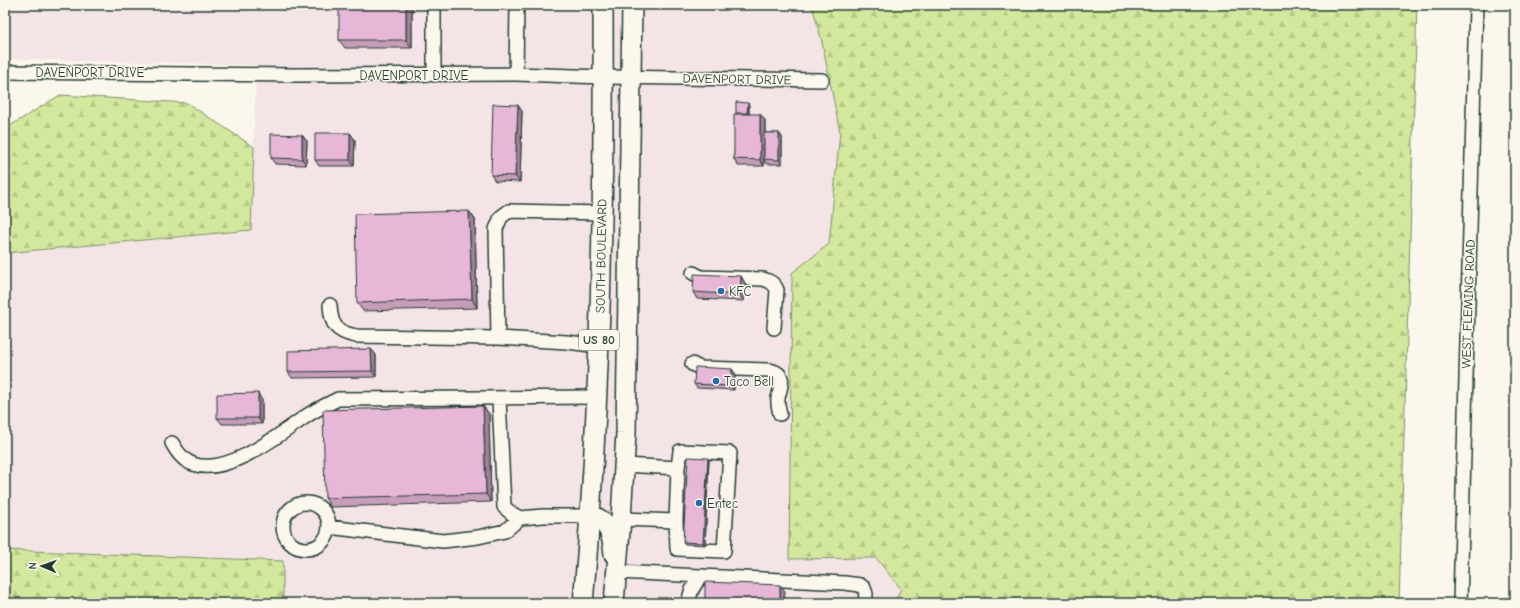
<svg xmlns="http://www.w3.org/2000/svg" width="1520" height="608" viewBox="0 0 1520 608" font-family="'Comic Neue',sans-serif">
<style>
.built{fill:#f5e4e6}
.forest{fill:url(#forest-firs);stroke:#799268}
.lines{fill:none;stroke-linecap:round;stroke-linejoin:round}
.minor-casing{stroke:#1f3d34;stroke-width:16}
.highway-casing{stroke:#1f3d34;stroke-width:22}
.minor{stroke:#fbf7ec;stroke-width:13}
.highway{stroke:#fbf7ec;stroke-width:19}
.wall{fill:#c89dba;stroke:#1f3d34}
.shaded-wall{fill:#a28097;stroke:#1f3d34}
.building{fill:#e8b7d8;stroke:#1f3d34}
.poi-dot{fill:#1f6fb2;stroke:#fbf7ec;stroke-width:1.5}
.labels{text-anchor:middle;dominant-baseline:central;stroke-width:3;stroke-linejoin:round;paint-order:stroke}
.shield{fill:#fbf7ec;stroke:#61756b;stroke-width:1}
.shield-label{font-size:12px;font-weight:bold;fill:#1f3d34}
.street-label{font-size:13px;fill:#1f3d34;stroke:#fbf7ec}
.poi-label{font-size:13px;fill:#1f3d34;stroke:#fbf7ec;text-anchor:start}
</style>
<defs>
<pattern id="forest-firs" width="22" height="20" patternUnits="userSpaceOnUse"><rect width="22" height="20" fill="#d3e89c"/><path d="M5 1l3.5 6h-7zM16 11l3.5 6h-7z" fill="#b5c887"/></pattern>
</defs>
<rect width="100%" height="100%" fill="#fbf7ec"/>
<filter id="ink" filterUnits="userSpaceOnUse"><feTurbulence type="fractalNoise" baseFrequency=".025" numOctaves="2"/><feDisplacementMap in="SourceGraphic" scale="8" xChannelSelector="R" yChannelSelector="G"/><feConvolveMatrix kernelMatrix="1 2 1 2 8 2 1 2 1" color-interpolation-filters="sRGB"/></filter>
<g filter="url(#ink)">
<!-- built -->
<path class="built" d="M5 5H812L822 42 840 132 829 244 792 273 789 559 876 558 901 589 894 603H283L282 561 5 550V253L251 230 256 65 5 59Z"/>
<!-- forest -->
<path class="forest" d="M812 5H1417L1399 603H894L901 589 876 558 789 559 792 273 829 244 840 132 822 42Z
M60 95 187 103 254 147 251 230 5 253V129Z
M5 550 283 561V603H5Z"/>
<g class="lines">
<!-- minor casing -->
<g class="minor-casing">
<path id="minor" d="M5 72 294 75 516 74 604 77 822 80
M516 74 517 5
M434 75V5
M693 273 701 277 763 279C770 281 774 283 777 290L774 328
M330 305C331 324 335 332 356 336L498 338
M599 346 567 342 498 338 496 229 501 217 509 211 602 213
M692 364 700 368 770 370C787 374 781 385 778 398 777 403 779 409 780 414
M499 398 504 507 511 513 520 518 543 516H590
M172 443C177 452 183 461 193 464 228 477 281 433 308 415 317 409 328 404 338 399L597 397
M283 526a23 23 0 1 1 46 0a23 23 0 1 1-46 0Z
M621 519 676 521 678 468 624 465
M676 521 677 549 724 551 730 453 680 451 678 468
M329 527 443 541 478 537 505 531 520 518
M617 572 845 583 860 585 864 588 866 594 865 603
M689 603C689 592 694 584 702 576
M1460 603 1476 5"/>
</g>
<!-- highway casing -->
<g class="highway-casing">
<path id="highway" d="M590 516C592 517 597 517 599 519 610 525 613 543 614 554
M583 603C601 404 604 205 603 5
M614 603 621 519 626 433 632 5"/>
</g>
<!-- minor -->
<use href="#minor" class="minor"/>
<!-- highway -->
<use href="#highway" class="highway"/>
</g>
<!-- wall -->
<path class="wall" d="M412 5V48H345L339 40Z
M749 105V114L765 120V133H779L782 137V164H767L764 160V166H738L734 159 736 114V113Z
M522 111 520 182 495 181 491 175Z
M350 133 355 140 354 166H319L315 160Z
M307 141 306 165 275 164 271 158Z
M475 219 477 308 363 311 357 303Z
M741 276 745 283 744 301 697 299 693 292Z
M371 349 376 355V377L292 378 288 372Z
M735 373 734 390 697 388 694 384Z
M262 400V424H222L217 418Z
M483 406 489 414 491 502 331 507 325 498Z
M708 458 709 460 705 545 685 544 683 542Z"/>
<!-- shaded-wall -->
<path class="shaded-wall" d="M406 5H412V48L406 40Z
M748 103 749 105V115L747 113Z
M518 105 522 111 520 182 515 176Z
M760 114 765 120 764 159V166L760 160Z
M350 133 355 140 354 166 350 160Z
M779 133 782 137V164L779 160Z
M302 135 307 141 306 165 302 159Z
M469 211 475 219 477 308 472 299Z
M741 276 745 283 744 301 740 295Z
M371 349 376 355V377L372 371Z
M732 369 735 373 734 390 731 386Z
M258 393 262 400V424L258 418Z
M483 406 489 414 491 502 486 494Z
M708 458 709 460 705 545 703 543Z
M780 585 785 591 784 603H780Z
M1513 598 1515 600V603H1513Z"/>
<!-- building -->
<path class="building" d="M339 5H406V40H339Z
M736 102 748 103 747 113H736Z
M493 104 518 105 515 176 491 175Z
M734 114H760V160L734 159Z
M315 133H350V160H315Z
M764 133H779V160L764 159Z
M271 134 302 135V159L271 158Z
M469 211 472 299 357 303 355 214Z
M694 274 741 276 740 295 693 292Z
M371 349 372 371 288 372V351Z
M695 367 732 369 731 386 694 384Z
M258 393V418H217V394Z
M483 406 486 494 325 498 323 410Z
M688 457 708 458 703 543 683 542Z
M705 582 780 585V603H705Z
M1504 598H1513V603H1504Z"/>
</g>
<!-- markers -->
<g class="poi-dot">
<circle cx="721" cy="291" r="4"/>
<circle cx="716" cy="381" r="4"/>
<circle cx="699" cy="503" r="4"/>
</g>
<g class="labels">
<!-- shield labels -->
<rect class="shield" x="579" y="330" width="40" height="20" rx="3"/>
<g class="shield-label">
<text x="599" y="340">US 80</text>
</g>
<!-- street labels -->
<g class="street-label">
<text x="90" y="72">DAVENPORT DRIVE</text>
<text x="414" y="75">DAVENPORT DRIVE</text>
<text transform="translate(737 79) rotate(1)">DAVENPORT DRIVE</text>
<text transform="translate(601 256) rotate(-89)">SOUTH BOULEVARD</text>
<text transform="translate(1468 304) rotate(-88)">WEST FLEMING ROAD</text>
</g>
<!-- poi labels -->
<g class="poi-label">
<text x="729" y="291">KFC</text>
<text x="724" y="381">Taco Bell</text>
<text x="707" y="503">Entec</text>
</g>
</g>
<!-- margin -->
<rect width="1520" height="608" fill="none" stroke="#fbf7ec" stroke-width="20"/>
<rect x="10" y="10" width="1500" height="588" fill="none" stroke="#1f3d34" stroke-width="1.5" filter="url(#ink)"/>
<!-- north arrow -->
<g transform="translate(42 566) rotate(272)" stroke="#fbf7ec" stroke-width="3" paint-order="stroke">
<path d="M0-3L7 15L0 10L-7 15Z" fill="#1f3d34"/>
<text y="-6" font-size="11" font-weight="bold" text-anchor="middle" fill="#1f3d34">N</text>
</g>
</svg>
